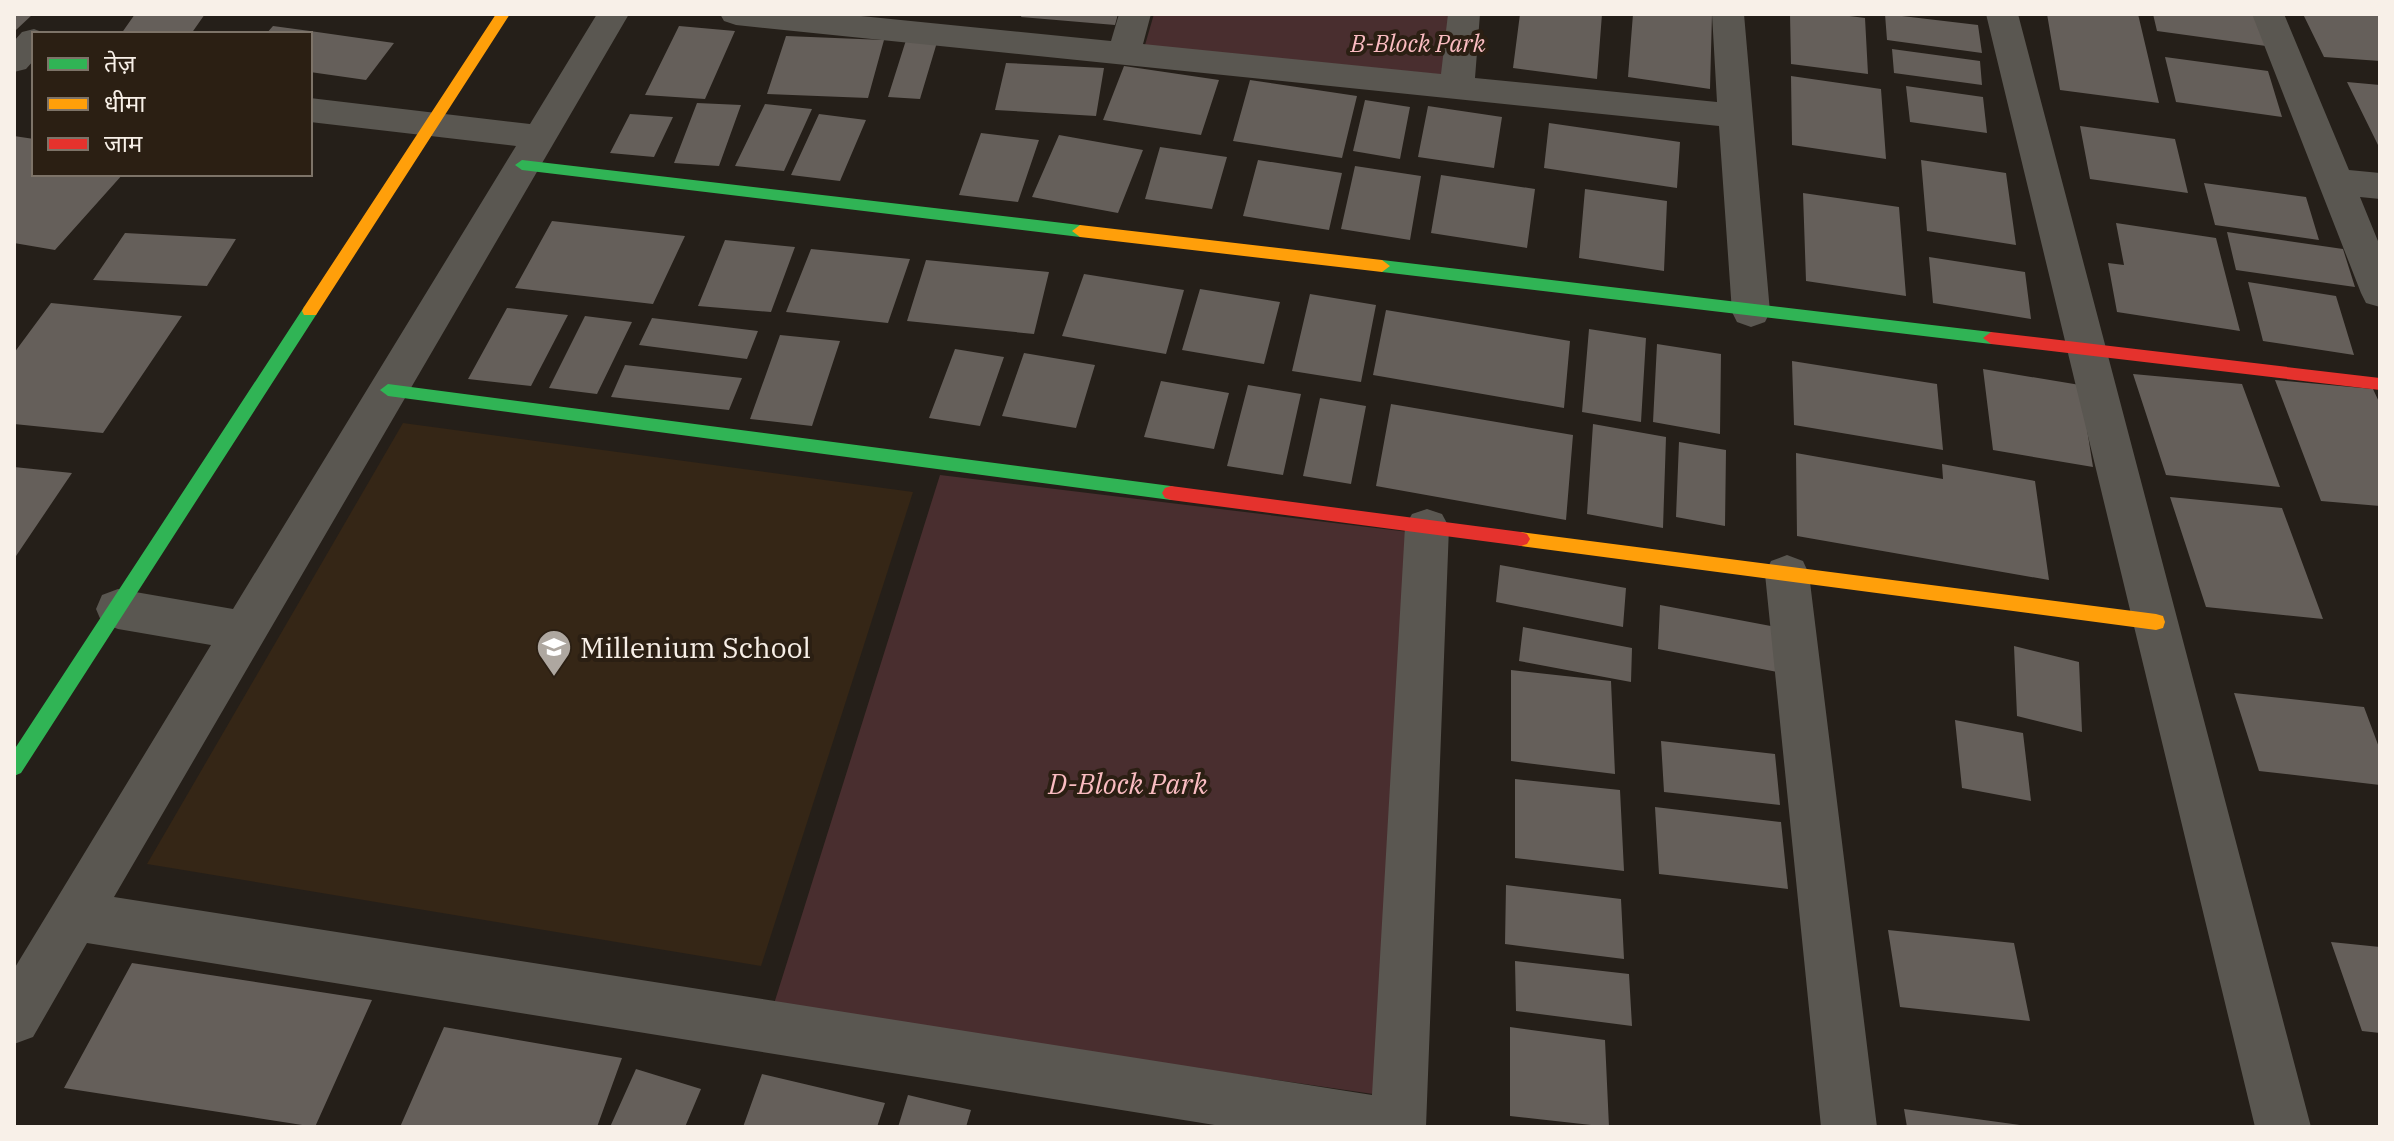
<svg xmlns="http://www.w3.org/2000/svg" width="2394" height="1141" viewBox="0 0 2394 1141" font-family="'IBM Plex Serif','Noto Sans Devanagari',serif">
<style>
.built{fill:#352616}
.green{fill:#492e2f}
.building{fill:#655f5a}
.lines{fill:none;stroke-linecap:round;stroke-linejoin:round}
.street{fill:#5a5751;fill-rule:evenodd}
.fast{fill:#30b455;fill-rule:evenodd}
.slow{fill:#ff9f0a;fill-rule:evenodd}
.jam{fill:#e5322d;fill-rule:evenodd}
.labels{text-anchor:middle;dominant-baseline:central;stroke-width:8;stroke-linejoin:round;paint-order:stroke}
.far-park-label{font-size:24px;font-style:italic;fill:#fabcc1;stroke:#2b1f13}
.poi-label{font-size:28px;fill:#f8f0e8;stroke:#2b1f13;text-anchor:start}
.park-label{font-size:28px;font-style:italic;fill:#fabcc1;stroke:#2b1f13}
</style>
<rect width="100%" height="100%" fill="#251f19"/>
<!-- built -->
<path class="built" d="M403 423 913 492 761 966 147 864Z"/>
<!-- green -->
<path class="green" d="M1154 14H1451L1445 75 1145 45Z
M940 475 1417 533 1380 1095 773 1007Z"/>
<!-- building -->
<path class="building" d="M14 14H33L16 30Z
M135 14H205L191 34H121Z
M1022 14H1118L1115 25 1021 17Z
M1520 14H1602L1597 79 1513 68Z
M1633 14H1712L1710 89 1628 77Z
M1790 14H1834L1865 18 1868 74 1791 64Z
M1885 14 1978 25 1982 53 1887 40Z
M2047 14H2138L2159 103 2060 90Z
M2153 14H2256L2266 46 2157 31Z
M2303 14H2380V61L2324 57Z
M273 26 310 31 394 43 366 80 310 72V34H266Z
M679 26 735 31 705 99 645 95Z
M786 36 884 40 868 98 767 94Z
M907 37 938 39 920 99 888 97Z
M1892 49 1980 61 1982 85 1894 73Z
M2165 57 2268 71 2282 117 2176 102Z
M1006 63 1104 68 1096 116 995 110Z
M1124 66 1219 80 1201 135 1103 120Z
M1791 76 1881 89 1886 159 1792 145Z
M1250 80 1357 96 1342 158 1233 141Z
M2347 82 2380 85V145H2378Z
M1906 86 1983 97 1987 133 1910 122Z
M1365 100 1410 107 1400 159 1353 151Z
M697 103 741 105 719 166 674 163Z
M765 104 812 109 784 171 735 166Z
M1428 106 1502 117 1494 168 1418 157Z
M630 114 673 117 654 157 610 153Z
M819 114 866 120 840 181 791 175Z
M1549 123 1680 142 1677 188 1544 168Z
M2080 126 2175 139 2188 193 2090 179Z
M981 133 1039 140 1018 202 959 195Z
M1059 135 1143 150 1118 213 1032 197Z
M14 136 34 139V174H123L55 250 14 243Z
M1160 147 1227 157 1212 209 1145 199Z
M1258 160 1342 173 1329 230 1243 216Z
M1921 160 2006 173 2016 245 1927 231Z
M1355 166 1421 176 1410 240 1341 229Z
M1441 175 1535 189 1527 248 1431 233Z
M2204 183 2306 197 2319 240 2215 225Z
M1585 189 1667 201 1664 271 1579 258Z
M1803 193 1899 207 1906 296 1806 281Z
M552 221 685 236 653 304 515 288Z
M2116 223 2216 238 2240 331 2117 312 2108 263 2124 265Z
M2227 232 2343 249 2355 287 2236 270Z
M125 233 236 239 207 286 93 280Z
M725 240 795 247 771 312 698 306Z
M811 249 910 259 888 323 786 312Z
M1929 257 2025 272 2031 319 1933 303Z
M926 260 1049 272 1034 334 907 321Z
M1084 274 1184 290 1166 354 1062 336Z
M2248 282 2336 296 2354 355 2263 341Z
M1200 289 1280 302 1264 364 1182 350Z
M1310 294 1376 305 1361 382 1292 371Z
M51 303 182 316 103 433 14 424V353Z
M507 308 568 315 531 386 468 379Z
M1386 310 1570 341 1564 408 1373 375Z
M585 316 632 322 597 394 549 388Z
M652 318 758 331 747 359 639 345Z
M1589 329 1646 338 1641 422 1582 412Z
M780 335 840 341 812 426 750 419Z
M1657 344 1721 354 1720 434 1653 422Z
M955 349 1004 357 980 426 929 418Z
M1024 353 1095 365 1076 428 1002 416Z
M1792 361 1937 384 1943 450 1794 425Z
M625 365 742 378 729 410 611 397Z
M1983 369 2080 385 2093 467 1993 450Z
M2133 374 2242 384 2280 487 2166 475Z
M2275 380 2373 389 2380 404V506L2321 501Z
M1161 381 1229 393 1214 449 1144 437Z
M1248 385 1301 394 1283 475 1227 466Z
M1320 398 1366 406 1351 484 1303 476Z
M1391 404 1573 435 1566 520 1376 486Z
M1593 424 1666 437 1663 528 1587 514Z
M1679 442 1726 450 1725 526 1676 517Z
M1796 453 1943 479 1942 464 2035 481 2049 580 1797 536Z
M14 467 72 473 14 559Z
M2170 497 2282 508 2323 619 2206 607Z
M1500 565 1626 588 1623 627 1496 602Z
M1660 605 1787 629 1788 674 1658 649Z
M1523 627 1632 648 1631 682 1519 661Z
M2014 646 2079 662 2082 732 2017 716Z
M1511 670 1611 681 1615 774 1511 761Z
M2234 693 2364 707 2380 750V785L2259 771Z
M1955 720 2023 733 2031 801 1962 788Z
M1661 741 1775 754 1780 805 1664 792Z
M1515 779 1620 790 1624 871 1515 858Z
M1655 807 1781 822 1788 889 1659 874Z
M1506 885 1621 899 1624 959 1505 944Z
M1888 930 2014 943 2030 1021 1900 1007Z
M2331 942 2380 947V1033L2362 1031Z
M1515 961 1629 974 1632 1026 1516 1011Z
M132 963 372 1000 315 1127 64 1088Z
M444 1027 622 1058 597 1127H400Z
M1510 1027 1605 1040 1609 1127 1510 1116Z
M636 1069 701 1089 685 1127H610Z
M762 1074 885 1103 877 1127H743Z
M908 1095 971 1110 966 1127H898Z
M1904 1109 2020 1125V1127H1907Z"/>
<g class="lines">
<!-- street -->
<path class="street" d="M597 14H629L114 897 1372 1095 1405 527 1412 514 1427 509 1442 514 1449 527 1426 1127H1227L87 943 33 1037 14 1044V969L211 645 118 629 102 623 96 609 102 595 118 589 233 609 516 146 310 122V98L530 124Z
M720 14H841L1111 41 1119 14H1151L1143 44 1441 74 1448 14H1480L1475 78 1717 102 1712 14H1744L1770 312 1765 322 1751 327 1737 322 1732 312 1719 126 736 25 724 21Z
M1986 14H2018L2311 1127H2255Z
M2252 14H2284L2349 170 2380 173V199L2360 197 2380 246V307L2366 303 2361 293Z
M34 29 47 34H34V60L26 69 14 72V41L22 32Z
M1787 555 1803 561 1809 574 1877 1127H1821L1765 574 1771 561Z"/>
<!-- fast -->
<path class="fast" d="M522 160 1080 225 1088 231 1080 237 522 170 515 165Z
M1382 260 1991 332 1999 338 1991 344 1382 272 1374 266Z
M310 305 316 307 318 311 316 315 21 773 14 776V750L304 307Z
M388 384 1171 486 1177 488 1180 493 1177 498 1171 500 388 396 380 390Z"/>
<!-- slow -->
<path class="slow" d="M496 14H510L316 315H304L302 311 304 307Z
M1080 225 1382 260 1390 266 1382 272 1080 237 1072 231Z
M1521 532 2156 614 2163 616 2165 622 2163 628 2156 630 1521 546 1515 544 1512 539 1515 534Z"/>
<!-- jam -->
<path class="jam" d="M1991 332 2380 378V390L1991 344 1983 338Z
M1171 486 1521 532 1527 534 1530 539 1527 544 1521 546 1171 500 1165 498 1162 493 1165 488Z"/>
</g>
<!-- icons -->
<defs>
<g id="school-pin" transform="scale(1.8)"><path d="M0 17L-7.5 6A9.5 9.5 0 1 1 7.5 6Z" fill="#aea7a0" stroke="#2b1f13"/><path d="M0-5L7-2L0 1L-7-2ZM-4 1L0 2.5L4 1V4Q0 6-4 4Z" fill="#fff"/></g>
</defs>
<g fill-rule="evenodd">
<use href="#school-pin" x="554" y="647"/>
</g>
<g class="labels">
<!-- far-park labels -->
<g class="far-park-label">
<text x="1418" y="43">B-Block Park</text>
</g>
<!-- poi labels -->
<g class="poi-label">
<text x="580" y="647">Millenium School</text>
</g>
<!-- park labels -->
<g class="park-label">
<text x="1128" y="783">D-Block Park</text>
</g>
</g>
<!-- border -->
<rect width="2394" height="1141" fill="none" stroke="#f8f0e8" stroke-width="32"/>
<!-- legend -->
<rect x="32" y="32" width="280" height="144" fill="#2b1f13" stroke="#7d7368" stroke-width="2"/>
<rect x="48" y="58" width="40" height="12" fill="#30b455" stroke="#7d7368" stroke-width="2"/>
<text x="104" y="72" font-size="24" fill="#f8f0e8">तेज़</text>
<rect x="48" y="98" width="40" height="12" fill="#ff9f0a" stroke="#7d7368" stroke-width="2"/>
<text x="104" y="112" font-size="24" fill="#f8f0e8">धीमा</text>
<rect x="48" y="138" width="40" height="12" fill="#e5322d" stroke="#7d7368" stroke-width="2"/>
<text x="104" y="152" font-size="24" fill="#f8f0e8">जाम</text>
</svg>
